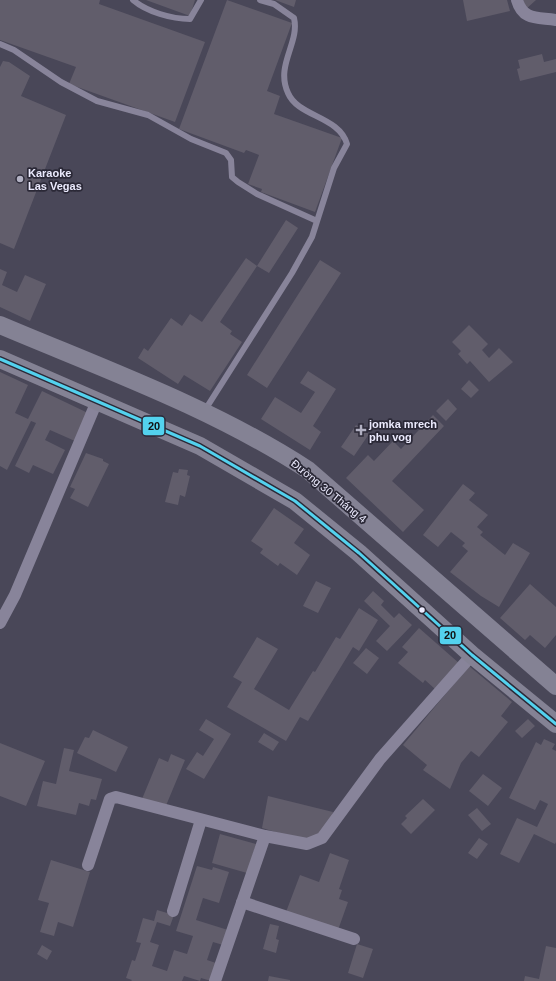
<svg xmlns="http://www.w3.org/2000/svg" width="556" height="981" viewBox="0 0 556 981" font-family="Helvetica,sans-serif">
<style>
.building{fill:#615d6b}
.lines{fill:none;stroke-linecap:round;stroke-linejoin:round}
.lane{stroke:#88849a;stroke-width:6}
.street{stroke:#88849a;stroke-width:12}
.primary{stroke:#848294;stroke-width:18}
.bus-1-casing{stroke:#2b2937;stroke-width:6}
.bus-1{stroke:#53d2ee;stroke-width:3}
.poi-dot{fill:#b2b1c3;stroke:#2b2937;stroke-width:1.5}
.bus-dot{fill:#ebeafd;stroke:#2b2937;stroke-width:1.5}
.labels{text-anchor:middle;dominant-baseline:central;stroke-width:3.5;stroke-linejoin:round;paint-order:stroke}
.poi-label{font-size:11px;font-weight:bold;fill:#ebeafd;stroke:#2b2937;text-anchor:start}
.street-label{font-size:11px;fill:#ebeafd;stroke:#2b2937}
.line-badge{stroke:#2b2937;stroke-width:1.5}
.pale-badge-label{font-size:11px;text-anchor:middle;font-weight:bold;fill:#111}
</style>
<rect width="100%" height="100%" fill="#494758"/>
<!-- building -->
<path class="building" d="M0 0H100L99 4 205 42 175 122 69 84 76 67 0 40Z
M146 0H195L190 16Z
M227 0 292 23 267 91 280 96 274 114 342 138 315 212 261 192 262 189 248 184 259 155 246 150 244 153 179 129Z
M275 0H296L294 7Z
M463 0H507L510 11 467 21Z
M523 0H536L526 9Z
M542 54 544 62 556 59V72L520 81 517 69 520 68 518 60Z
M3 61 9 62 30 76 21 96 66 115 14 249 0 243V67Z
M286 220 298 228 269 273 257 266Z
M246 258 257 266 220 322 232 331 230 334 242 342 210 391 184 375 178 384 138 358 144 348 148 351 171 318 182 326 190 314 202 322Z
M320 260 341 273 267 388 247 375Z
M0 269 7 272 2 285 17 292 25 275 46 284 30 321 0 307Z
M469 325 488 344 482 350 489 358 499 348 513 362 489 382 470 361 467 364 458 354 461 351 452 342Z
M308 371 336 389 313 426 321 432 310 450 261 419 275 397 301 413 315 392 300 383Z
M0 372 28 385 15 413 28 419 42 391 88 413 75 441 50 430 45 440 65 450 53 474 33 465 29 473 15 466 36 423 31 421 7 470 0 466Z
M469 380 479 390 471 398 461 389Z
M448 399 457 409 446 421 436 411Z
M433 415 444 426 392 481 424 510 403 532 346 478 368 455 374 461 393 441 401 449Z
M356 425 369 434 354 456 341 447Z
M86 453 103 459V461L109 464 88 507 70 498 75 489 70 487Z
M179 469 188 470 187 475 190 476 185 497 180 495 178 505 165 502 173 472 178 473Z
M463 484 475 493 469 500 488 515 477 527 483 532 480 535 505 555 513 543 530 553 499 607 481 596 450 572 468 551 462 546 465 543 451 532 438 547 423 535Z
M274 508 304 529 294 543 310 555 297 575 280 563 278 566 260 553 263 549 251 541Z
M316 581 331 588 318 613 303 606Z
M530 584 556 607V635L545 648 530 635 525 640 500 618Z
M373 591 384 601 381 605 394 618 399 613 412 625 387 651 376 641 390 626 364 601Z
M359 608 378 620 359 651 353 647 308 721 300 717 286 741 227 707 242 682 233 677 257 637 278 649 254 689 289 710 313 671 315 672 336 637 340 639Z
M419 628 460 664 435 689 425 680 423 683 398 663 408 652 402 647Z
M366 648 379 658 367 674 353 663Z
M469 666 512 702 501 716 508 722 479 757 471 751 461 763 450 789 423 770 427 765 403 745Z
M206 719 231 734 204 779 186 769 197 752 203 756 214 739 199 730Z
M528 719 535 726 522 738 515 731Z
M93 730 128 747 116 772 77 753 85 737 89 738Z
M264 733 279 742 273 751 258 742Z
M544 739 555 744 552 749 556 751V842L555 844 534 834 519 863 500 854 517 818 537 827 548 804 540 800 535 810 509 798 536 742 541 745Z
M0 743 45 761 26 806 0 796Z
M64 748 74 750 69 771 102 779 96 800 91 799 89 806 79 803 76 815 37 806 43 781 56 784Z
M171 754 185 760 165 808 142 799 159 758 168 762Z
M483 774 502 788 488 806 469 791Z
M268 796 333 812 329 827 309 842 262 828Z
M423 799 435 810 411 834 401 824 407 818 405 816Z
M477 808 491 824 482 831 468 815Z
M220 834 256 844 247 873 212 863Z
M479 838 488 844 477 859 468 853Z
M330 853 349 860 339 889 342 890 339 899 348 902 338 930 286 912 300 875 319 882Z
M51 860 90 872 73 927 58 922 54 936 40 932 49 903 38 900Z
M197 866 212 870 213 867 229 872 219 903 203 898 196 920 228 930 223 945 213 942 207 960 216 963 211 981 201 978 200 981 184 976 182 981H131L132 980 126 978 132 960 135 961 141 943 136 942 143 918 154 921 157 910 174 915 170 926 157 922 150 942 159 945 152 966 167 971 174 950 187 954 193 936 176 931Z
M270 924 279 926 276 939 279 940 276 953 263 949Z
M357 944 373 949 363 978 348 973Z
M42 945 52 951 47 960 37 954Z
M546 946 556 948V981H524L525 976 539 979Z
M269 976 290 980V981H268Z"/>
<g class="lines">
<!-- lane -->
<path class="lane" d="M133 0C147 12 172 19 190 19L201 0
M0 44 14 50 61 82 97 101 148 115 191 139 226 153 231 160 232 177 238 182 257 194 317 221
M205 410 292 273 312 237 334 168 347 144C339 116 298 117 288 93 275 65 300 43 294 18L274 4 260 0"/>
<!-- street -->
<path class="street" d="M517 0C523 21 538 17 556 20
M0 623 15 595 97 401
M88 865 110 799 116 797 265 836 307 844 322 838 380 759 472 655
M242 902 354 939
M173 911 201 820
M215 981 265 836"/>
<!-- primary -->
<path class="primary" d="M0 325C104 369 213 408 308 470L556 686
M0 359 200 446 295 501 359 553 472 655 556 724"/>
<!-- bus-1 casing -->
<g class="bus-1-casing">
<path id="bus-1" d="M0 359 200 446 295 501 359 553 472 655 556 724"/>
</g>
<!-- bus-1 -->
<use href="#bus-1" class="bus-1"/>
</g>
<!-- markers -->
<g class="poi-dot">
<circle cx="20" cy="179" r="4"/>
<path d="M359 424h4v4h4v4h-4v4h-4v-4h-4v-4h4z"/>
</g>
<circle class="bus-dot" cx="422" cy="610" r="3.5"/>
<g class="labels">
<!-- poi labels -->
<g class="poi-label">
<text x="28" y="173">Karaoke<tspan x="28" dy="13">Las Vegas</tspan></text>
<text x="369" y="424">jomka mrech<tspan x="369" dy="13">phu vog</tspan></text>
</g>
<!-- street labels -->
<g class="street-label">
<text transform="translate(329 491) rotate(39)">Đường 30 Tháng 4</text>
</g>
</g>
<g class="line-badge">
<rect x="142" y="416" width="23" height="20" rx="4" fill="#53d2ee"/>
<rect x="439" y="626" width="23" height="19" rx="4" fill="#53d2ee"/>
</g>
<g class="pale-badge-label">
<text x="154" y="430">20</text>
<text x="450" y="639">20</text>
</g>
</svg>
